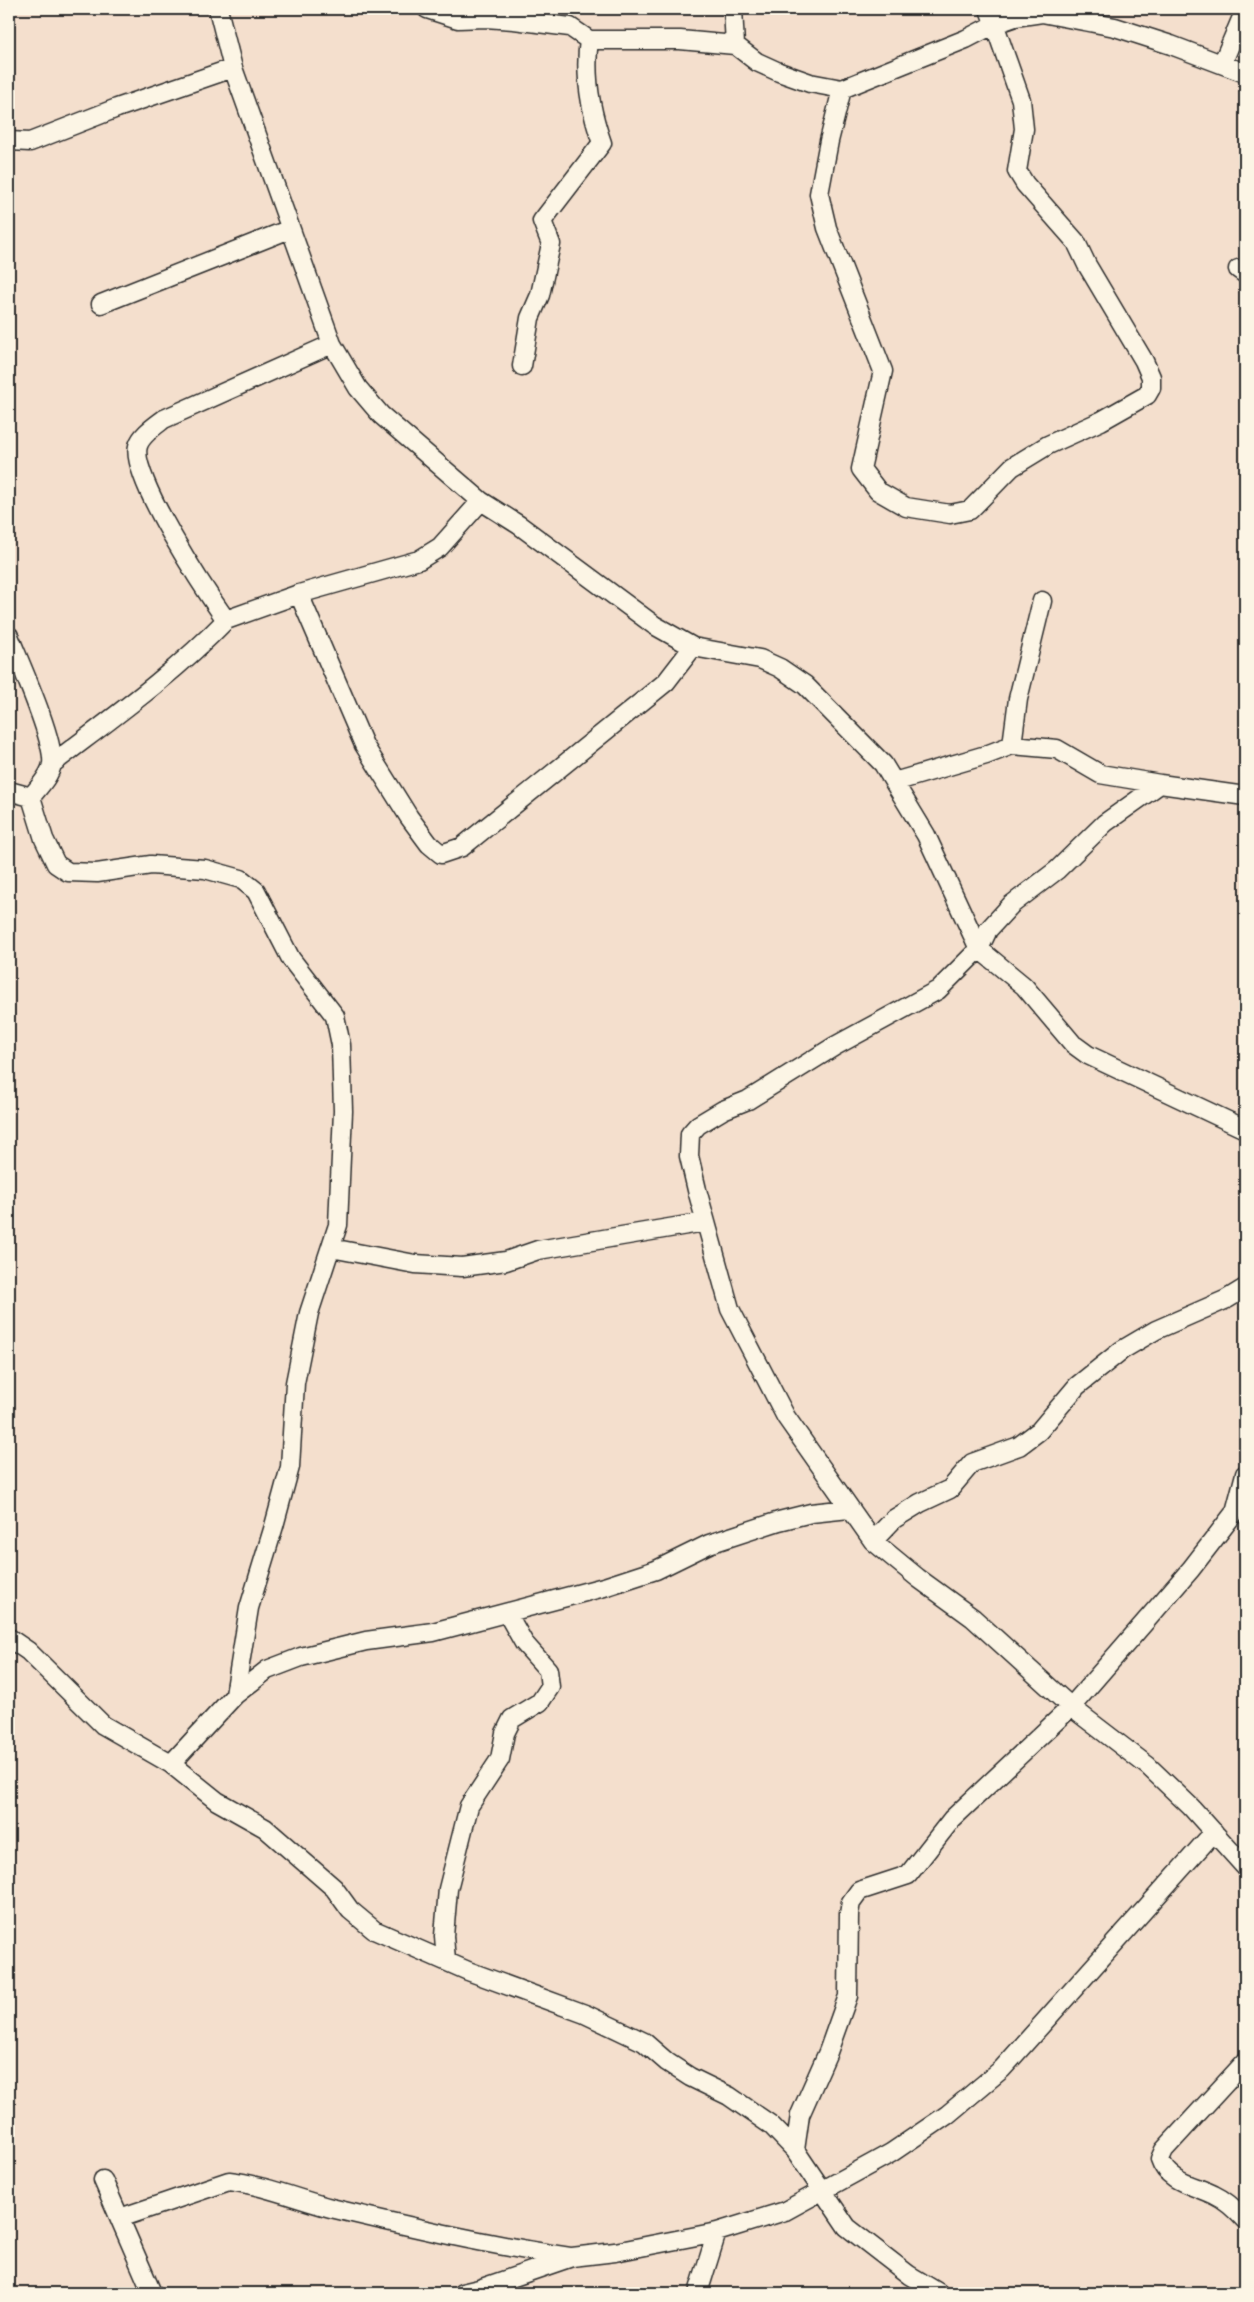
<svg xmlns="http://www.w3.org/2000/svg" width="1254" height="2302" viewBox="0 0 1254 2302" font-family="'Patrick Hand',sans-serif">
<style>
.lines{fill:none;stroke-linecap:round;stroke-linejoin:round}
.minor-casing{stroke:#2b2b2b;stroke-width:21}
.minor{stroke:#fcf5e5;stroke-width:18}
</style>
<rect width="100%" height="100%" fill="#f4dfcd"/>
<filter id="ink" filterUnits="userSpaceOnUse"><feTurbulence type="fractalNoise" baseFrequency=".02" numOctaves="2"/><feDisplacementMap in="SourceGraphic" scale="10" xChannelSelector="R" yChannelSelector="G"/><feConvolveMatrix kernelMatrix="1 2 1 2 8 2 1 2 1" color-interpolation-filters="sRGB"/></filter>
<g filter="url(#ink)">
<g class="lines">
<!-- minor casing -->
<g class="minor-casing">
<path id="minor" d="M218 9 233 68 332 344 358 388 381 415 481 501 519 525 654 625 693 647 760 659 780 668 805 685 883 764 926 835 979 949 1024 986 1073 1044 1088 1055 1245 1129
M427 9 458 19 485 18 514 20 570 27 589 40
M733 9 735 45
M1222 64 1245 10
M842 89 829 141 819 194 827 228 883 371 861 469 878 491 906 507 950 514 970 510 1012 467 1048 445 1101 421 1147 395 1151 388V377L1144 361 1087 265 1076 242 1025 184 1017 171 1024 129 1021 100 989 9
M9 141 30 142 117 108 233 68
M1238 269 1245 274
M101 304 290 229
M522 366 530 318 540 295 551 244 542 221 602 143C590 109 584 76 589 40H680L735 45 757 62 779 72 810 83 842 89 966 39 995 24 1015 17 1042 13 1115 27 1171 45 1245 73
M481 501 440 547 419 560 299 594 364 745 409 817 429 844 441 854 462 847 666 682 693 647
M299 594 226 620C207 593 129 476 138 446 141 435 155 426 164 419L332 344
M9 636C19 661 55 740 52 764 50 776 38 788 31 797
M1012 745 1018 699 1042 601
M52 764C112 718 173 675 226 620
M894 782 986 755 1012 745 1057 749 1100 774 1160 784
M9 791 31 797 44 839 56 864 68 872 97 873 151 865 205 869 241 879 256 891 291 959 335 1016 341 1045 343 1111 338 1225 309 1313 295 1383 290 1467 274 1526 249 1608 235 1695
M1245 796 1160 784 1105 823 1057 870 1011 905 988 930 979 949 938 990 835 1046 748 1100 723 1110 698 1125 690 1134 689 1156 697 1190 730 1309 786 1417 873 1541 918 1578 973 1618 1071 1707 1148 1766 1191 1807 1245 1867
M331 1248 415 1264 462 1267 506 1261 538 1250 705 1222
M873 1541 894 1519 920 1503 950 1489 972 1463 1019 1446 1039 1431 1077 1386 1122 1350 1156 1330 1227 1299 1245 1288
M9 1638 28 1651 103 1725 171 1764 217 1801 265 1828 334 1888 350 1910 374 1930 468 1971 585 2014 644 2042 667 2062 690 2077 729 2096 771 2125 795 2150 847 2227 909 2275 939 2293
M171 1764 235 1695 267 1670 301 1657 366 1641 433 1632 604 1587 656 1570 709 1544 779 1521 811 1513 849 1509
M446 1961 444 1936 448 1889 469 1806 500 1759 505 1733 512 1719 540 1702 550 1687 548 1670 524 1643 507 1613
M1245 2062 1164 2150 1160 2159C1167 2182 1194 2185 1214 2195 1225 2200 1237 2211 1245 2220
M795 2150 800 2115 828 2052 848 1996 849 1914 851 1902 859 1891 908 1875 952 1819 1071 1707 1191 1569 1235 1512 1245 1474
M103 2180 152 2293
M120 2218 229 2181C264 2185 297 2199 331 2208 411 2227 489 2245 570 2257
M462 2293 479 2289 572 2257 615 2252 717 2232 785 2211 891 2153 947 2115 1002 2069 1214 1832
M698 2293 717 2232"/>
</g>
<!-- minor -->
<use href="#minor" class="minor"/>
</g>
</g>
<!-- margin -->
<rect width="1254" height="2302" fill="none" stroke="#fcf5e5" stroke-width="30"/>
<rect x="15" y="15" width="1224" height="2272" fill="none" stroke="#2b2b2b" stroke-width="2" filter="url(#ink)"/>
</svg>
